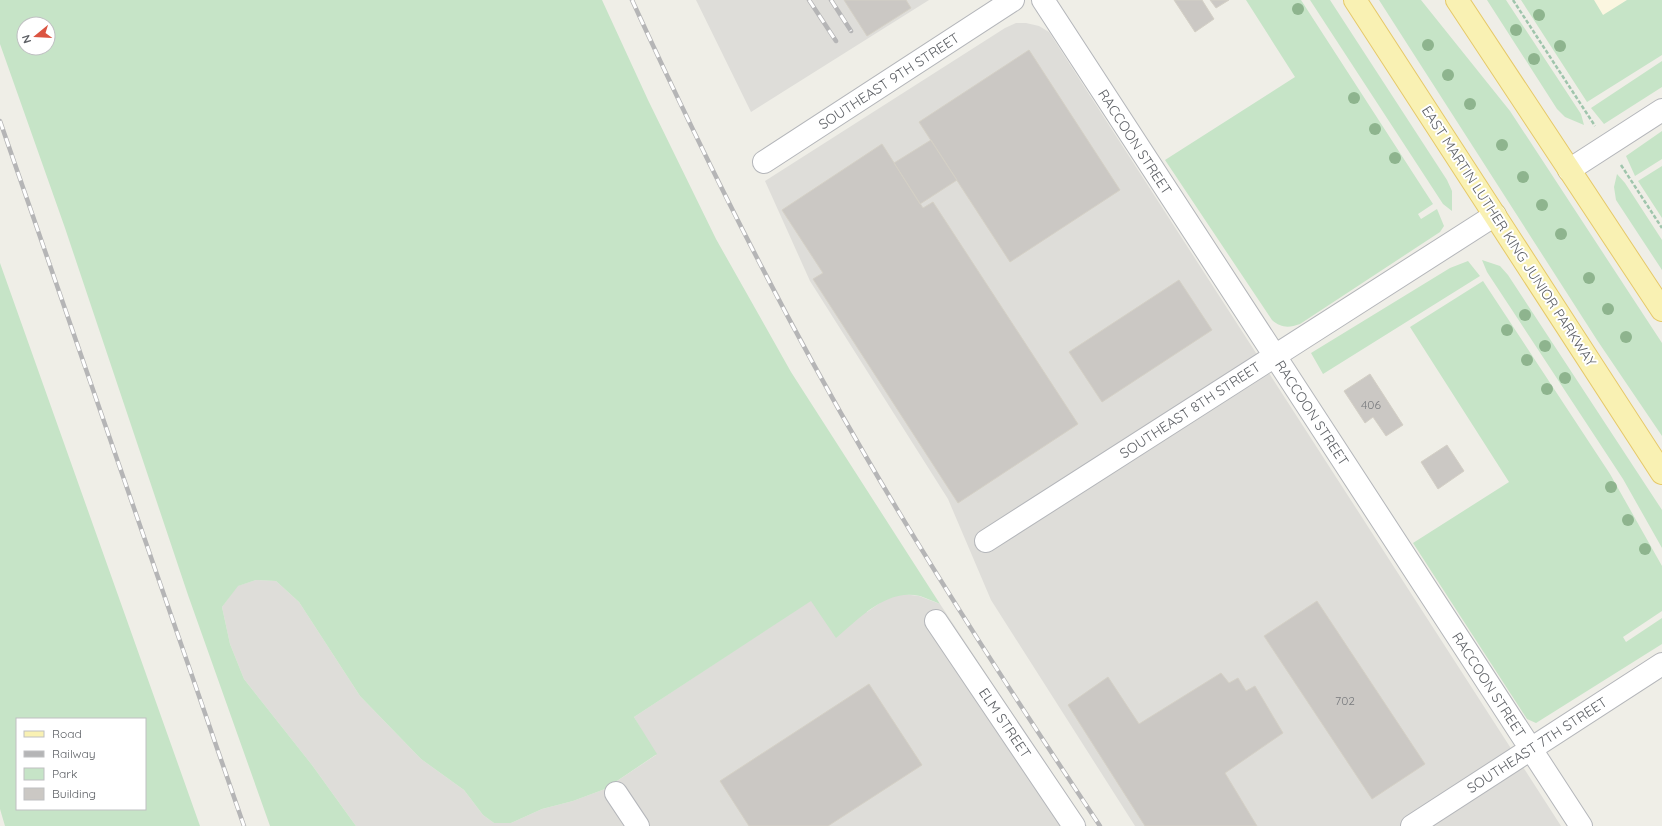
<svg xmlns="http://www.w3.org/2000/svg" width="1662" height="826" viewBox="0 0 1662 826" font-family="Quicksand,sans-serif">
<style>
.commercial{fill:#fbf6e0}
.industrial{fill:#deddd9}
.green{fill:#c6e4c7;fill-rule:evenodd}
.building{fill:#cbc8c4;stroke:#d4d0c6}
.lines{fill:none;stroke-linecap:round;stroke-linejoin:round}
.minor-casing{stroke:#b4b6ba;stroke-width:24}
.major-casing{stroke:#e6c969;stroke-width:24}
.path{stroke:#9fc5ac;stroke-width:2.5;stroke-dasharray:4 2;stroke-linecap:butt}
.minor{stroke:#fff;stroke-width:22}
.major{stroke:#f9f1b3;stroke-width:22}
.rail-casing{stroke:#b5b5b6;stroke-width:4.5}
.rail{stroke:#fff;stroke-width:3;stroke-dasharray:9;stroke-linecap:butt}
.tree{fill:#8eb48e}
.labels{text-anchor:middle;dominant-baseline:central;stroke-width:4;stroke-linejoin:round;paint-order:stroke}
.number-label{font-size:12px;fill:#797b7e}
.street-label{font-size:14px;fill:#5e6166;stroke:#fff}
</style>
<rect width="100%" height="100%" fill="#efeee7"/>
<!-- commercial -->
<path class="commercial" d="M1594 0H1627L1603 16Z"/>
<!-- industrial -->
<path class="industrial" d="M696 0H929L751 112Z
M1016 23H1026L1039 26 1049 32 1561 826H1135L991 600 948 499 810 281 765 181 1005 28Z
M256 580 276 581 299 602 360 696 421 759 464 790 483 815 494 823H511L542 809 573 801 605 789 656 755 634 717 811 600 867 612 887 598 902 594 919 596 940 604 1087 826H356L312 765 244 679 230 644 222 607 237 586Z"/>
<!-- green -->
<path class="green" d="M0 0H602L648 100 716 239 791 372 940 604C933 601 926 598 920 596 886 588 859 619 836 638L811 601 634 717 657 754 605 789 573 801 542 809 511 823H494L483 815 464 790 421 759 360 696 299 602 276 581 256 580 238 586 222 607 230 644 244 679 312 765 356 826H270L188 595 65 228 0 44ZM24 24H48V48H24Z
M1246 0H1301L1433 204 1418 214 1421 219 1437 209 1444 226 1440 232 1300 324C1289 328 1281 328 1272 320L1165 160 1295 77Z
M1310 0H1330L1447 180 1452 191V211L1443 204Z
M1379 0H1421L1510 111 1662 343V436L1597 340Z
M1487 0H1506L1581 114 1584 125 1565 117 1557 109Z
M1521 0H1594L1603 15 1627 0H1662V55L1587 102Z
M1662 61V87L1604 124 1591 108Z
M1662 131V159L1635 176 1626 156Z
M1662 166V218L1638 181Z
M1617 174 1625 183 1662 240V270L1616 200 1614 187Z
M1482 260 1500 266 1508 275 1662 510V548L1623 479 1487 272Z
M1468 261 1480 276 1323 374 1311 353 1450 268Z
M0 263 200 826H5L0 809ZM17 719H145V809H17Z
M1483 281 1610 474 1662 566V611L1623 637 1626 642 1662 618V644L1536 723 1527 719 1413 543 1509 482 1410 327Z"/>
<!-- building -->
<path class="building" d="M844 0H906L911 8 867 36Z
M1174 0H1202L1214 19 1195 32Z
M1210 0H1229L1216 8Z
M1029 50 1120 190 1010 262 919 122Z
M931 140 957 180 920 204 894 163Z
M882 144 923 208 933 202 1078 424 958 503 813 279 823 273 782 210Z
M1179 280 1212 330 1102 402 1069 352Z
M1370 374 1403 425 1386 436 1373 417 1365 423 1344 391Z
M1447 445 1464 471 1438 489 1421 462Z
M1317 601 1425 764 1372 799 1264 636Z
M1221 673 1229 683 1238 678 1246 691 1255 686 1283 733 1225 773 1257 826H1145L1068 705 1108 677 1139 724Z
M869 684 922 765 828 826H749L720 781Z"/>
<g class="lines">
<!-- minor casing -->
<g class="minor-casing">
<path id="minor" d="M1043 0 1581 826
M764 162 1013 0
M1569 170 1662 110
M986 541 1495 215
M936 621 1074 826
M616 793 638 826
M1412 826 1662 664"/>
</g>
<!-- major casing -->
<g class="major-casing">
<path id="major" d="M1355 0 1662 473
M1457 0 1662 310"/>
</g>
<!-- path -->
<path class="path" d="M1513 0 1595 126
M1621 165 1662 228"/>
<!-- minor -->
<use href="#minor" class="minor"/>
<!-- major -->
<use href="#major" class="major"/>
<!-- rail casing -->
<g class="rail-casing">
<path id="rail" d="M632 0C703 155 779 308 865 455 939 582 1019 704 1100 826
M809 0 836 41
M831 0 851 31
M0 121 244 826"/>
</g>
<!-- rail -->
<use href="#rail" class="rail"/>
</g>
<!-- trees -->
<g class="tree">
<circle cx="1298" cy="9" r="6"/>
<circle cx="1539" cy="15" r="6"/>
<circle cx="1516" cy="30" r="6"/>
<circle cx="1428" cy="45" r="6"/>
<circle cx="1560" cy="46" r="6"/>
<circle cx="1534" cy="59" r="6"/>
<circle cx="1448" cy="75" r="6"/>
<circle cx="1354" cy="98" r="6"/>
<circle cx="1470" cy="104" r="6"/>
<circle cx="1375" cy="129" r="6"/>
<circle cx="1502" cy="145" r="6"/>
<circle cx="1395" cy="158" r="6"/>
<circle cx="1523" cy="177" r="6"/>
<circle cx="1542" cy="205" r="6"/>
<circle cx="1561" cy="234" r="6"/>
<circle cx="1589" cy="278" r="6"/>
<circle cx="1608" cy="309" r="6"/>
<circle cx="1525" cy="315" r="6"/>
<circle cx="1507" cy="330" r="6"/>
<circle cx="1626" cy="337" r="6"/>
<circle cx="1545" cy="346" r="6"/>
<circle cx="1527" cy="360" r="6"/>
<circle cx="1565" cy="378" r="6"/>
<circle cx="1547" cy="389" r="6"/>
<circle cx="1611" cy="487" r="6"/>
<circle cx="1628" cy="520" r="6"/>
<circle cx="1645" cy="549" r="6"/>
</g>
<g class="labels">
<!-- number labels -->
<g class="number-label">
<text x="1371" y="404">406</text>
<text x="1345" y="700">702</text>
</g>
<!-- street labels -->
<g class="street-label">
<text transform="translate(889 81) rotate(-33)">SOUTHEAST 9TH STREET</text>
<text transform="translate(1135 142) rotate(57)">RACCOON STREET</text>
<text transform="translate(1509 236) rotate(57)">EAST MARTIN LUTHER KING JUNIOR PARKWAY</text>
<text transform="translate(1190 410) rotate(-33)">SOUTHEAST 8TH STREET</text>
<text transform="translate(1312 413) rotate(57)">RACCOON STREET</text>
<text transform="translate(1489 685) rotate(57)">RACCOON STREET</text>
<text transform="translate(1005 723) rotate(56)">ELM STREET</text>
<text transform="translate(1537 745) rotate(-33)">SOUTHEAST 7TH STREET</text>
</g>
</g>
<!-- legend -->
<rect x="16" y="718" width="130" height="92" fill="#ffffff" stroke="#bfc0c2"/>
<rect x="24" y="731" width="20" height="6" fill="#f9f1b3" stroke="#bfc0c2"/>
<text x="52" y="738" font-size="12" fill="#5e6166">Road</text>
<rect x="24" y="751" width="20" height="6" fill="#b5b5b6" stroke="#bfc0c2"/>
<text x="52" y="758" font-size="12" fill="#5e6166">Railway</text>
<rect x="24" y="768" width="20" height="12" fill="#c6e4c7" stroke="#bfc0c2"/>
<text x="52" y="778" font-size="12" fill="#5e6166">Park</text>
<rect x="24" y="788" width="20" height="12" fill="#cbc8c4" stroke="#bfc0c2"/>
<text x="52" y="798" font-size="12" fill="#5e6166">Building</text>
<!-- north arrow -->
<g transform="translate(36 36) rotate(252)"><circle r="19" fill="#ffffff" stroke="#bfc0c2"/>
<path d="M0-3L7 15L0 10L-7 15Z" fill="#db5441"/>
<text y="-6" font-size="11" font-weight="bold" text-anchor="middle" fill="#5e6166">N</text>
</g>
</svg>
